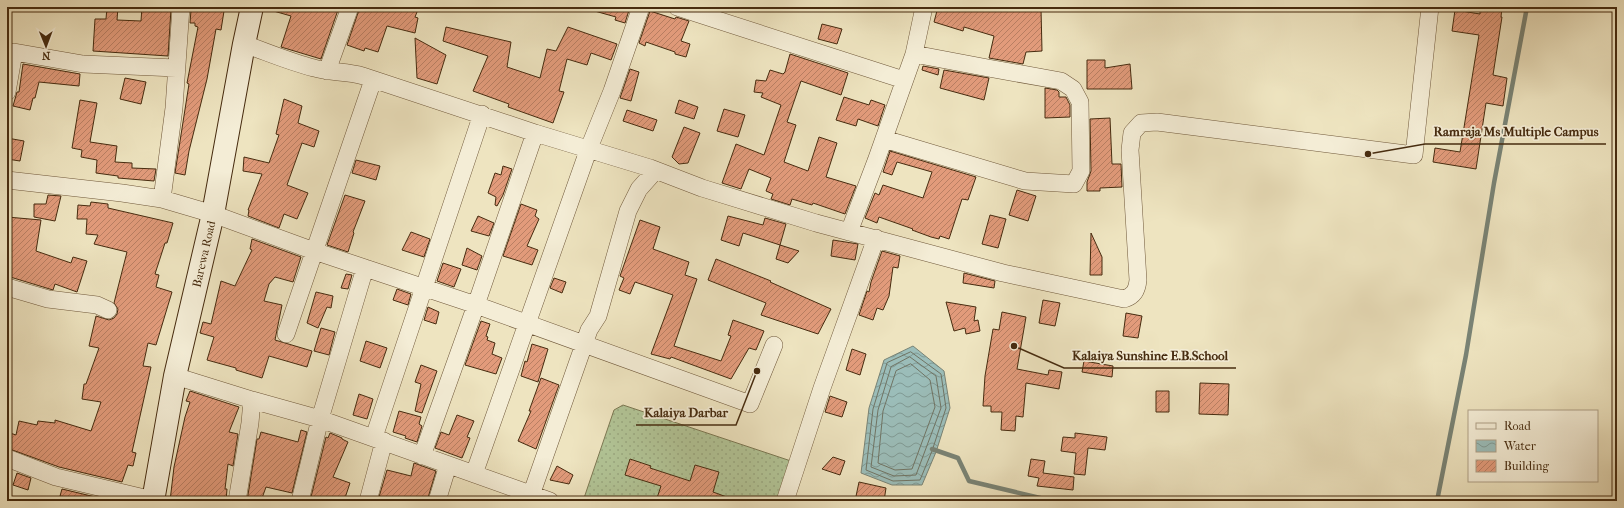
<svg xmlns="http://www.w3.org/2000/svg" width="1624" height="508" viewBox="0 0 1624 508" font-family="'IM FELL French Canon',serif">
<style>
.grass{fill:url(#grass-dots);stroke:#7c7853}
.water{fill:url(#water-waves);stroke:#798375}
.lines{fill:none;stroke-linecap:round;stroke-linejoin:round}
.shore{stroke:#707464;stroke-width:1}
.stream{stroke:#798375;stroke-width:4.5}
.building{fill:url(#building-hatch);stroke:#462b0f}
.minor-casing{stroke:#70593b;stroke-width:18}
.secondary-casing{stroke:#462b0f;stroke-width:24}
.minor{stroke:#f4edd6;stroke-width:17}
.secondary{stroke:#f4edd6;stroke-width:22}
.labels{text-anchor:middle;dominant-baseline:central;stroke-width:3.5;stroke-linejoin:round;paint-order:stroke}
.street-label{font-size:12px;fill:#462b0f;stroke:#f4edd6}
.leader{fill:none;stroke:#462b0f;stroke-width:1.5}
.callout-dot{fill:#462b0f;stroke:#f4edd6;stroke-width:1.5}
.callout-label{font-size:13px;text-anchor:middle;font-weight:bold;fill:#462b0f;stroke:#f4edd6;stroke-width:3.5;stroke-linejoin:round;paint-order:stroke}
</style>
<defs>
<pattern id="grass-dots" width="8" height="8" patternUnits="userSpaceOnUse"><rect width="8" height="8" fill="#b2c597"/><path d="M2 2h.1M6 6h.1" fill="none" stroke="#9aa981" stroke-width="1.8" stroke-linecap="round"/></pattern>
<pattern id="water-waves" width="16" height="10" patternUnits="userSpaceOnUse"><rect width="16" height="10" fill="#9bbdb9"/><path d="M0 5q4-4 8 0t8 0" fill="none" stroke="#809a95"/></pattern>
<pattern id="building-hatch" width="6" height="6" patternUnits="userSpaceOnUse"><rect width="6" height="6" fill="#e29b7b"/><path d="M-1 1l2-2M0 6l6-6M5 7l2-2" fill="none" stroke="#b97f63"/></pattern>
</defs>
<rect width="100%" height="100%" fill="#eee4c0"/>
<filter id="stains"><feTurbulence type="fractalNoise" baseFrequency=".005" numOctaves="4"/><feColorMatrix values="0 0 0 0 .2 0 0 0 0 .09 0 0 0 0 .02 0 0 0 .5 -.17"/></filter>
<radialGradient id="worn" r=".72"><stop offset=".6" stop-color="#630" stop-opacity="0"/><stop offset="1" stop-color="#630" stop-opacity=".3"/></radialGradient>
<!-- grass -->
<path class="grass" d="M623 405 794 462 780 501H583L614 410Z"/>
<!-- water -->
<path class="water" d="M913 346 944 371 950 408 936 452 922 485H892L861 473 869 408 884 360Z"/>
<g class="lines">
<!-- shore -->
<path class="shore" d="M911 352 941 374 946 408 932 451 920 480 893 481 866 470 873 409 887 363Z
M910 357 936 376 941 408 916 475 894 476 871 467 878 410 891 367Z
M911 364 930 380 935 407 912 469 895 470 878 463 883 411 896 371Z"/>
<!-- stream -->
<path class="stream" d="M932 449 958 458 969 481 1053 501
M1437 501 1466 355 1494 183 1527 7"/>
</g>
<!-- building -->
<path class="building" d="M107 7H118L117 20 141 21 142 7 171 9 168 56 93 51 95 19H106Z
M197 7 224 11 221 30 216 29 207 79 189 151 185 175 175 173 189 84 187 83 198 27 195 26V23H190L191 10H197Z
M270 7H339L321 59 281 47 291 16 270 10Z
M360 7H419L415 17 418 18 415 33 387 26 378 52 365 48 364 51 347 45Z
M592 7H630L625 23 615 20 616 17 591 10Z
M938 7 948 10 949 7H1019L1041 9 1042 51 1026 52 1023 64 989 58 994 36 964 27 963 31 934 22Z
M1480 7H1502L1501 17H1502L1493 75 1507 78 1503 106 1486 103 1476 169 1433 162 1435 148 1460 152 1479 35 1452 31 1455 10 1480 14Z
M650 11 675 19 676 17 689 21 681 41 690 44 686 57 675 54V52L646 42 645 46 639 43Z
M822 24 842 29 837 44 818 39Z
M446 27 511 42 507 67 540 78 547 49 556 51 568 27 617 44 611 60 591 53 587 65 567 59 559 91 564 92 553 123 508 107 509 104 473 91 488 56 443 41Z
M415 38 446 55 437 84 417 78Z
M790 54 848 73 841 95 801 81 787 122 796 125 784 162 808 171 819 137 837 143 826 177 856 186 845 214 813 203 812 205 792 199 790 205 771 199 773 194 766 191 771 178 749 169 741 189 722 183 736 144 764 155 781 105 761 97 763 93 754 92 756 80 766 81 770 70 783 74 785 72Z
M1087 60H1105V68L1130 64 1132 89H1087Z
M23 64 80 74 79 86 39 82 35 98H33L30 110 13 106 17 92H19Z
M923 66 939 69 938 75 922 70Z
M630 69 639 72 631 101 620 98Z
M944 70 989 78 984 100 940 88Z
M125 78 146 82 141 104 120 99Z
M1045 88 1057 90 1059 92V97H1066L1070 105V117L1045 118Z
M844 97 869 105 871 100 885 105 878 126 858 119 856 126 836 120Z
M284 99 302 106 298 123 319 131 314 147 302 143 287 185 308 193 297 219 284 214 279 228 248 216 249 210H248L262 174 243 171 244 157 269 163 279 135 276 134Z
M80 100 97 103 90 142 117 146 115 162 132 163V168L156 169 154 181 118 178V176L96 173 97 160 81 157 82 150 72 148Z
M679 100 698 107 694 119 675 113Z
M724 109 745 115 738 137 717 131Z
M627 110 657 120 653 131 623 121Z
M1110 118 1112 164H1121L1122 187 1100 188V191H1087V182L1091 171 1090 119Z
M684 127 700 133 688 163 679 164 672 157Z
M7 138 24 141 20 161 7 159Z
M890 151 976 177 968 200 962 199 949 239 940 236 939 239 931 237 912 230 913 229 879 217 877 223 865 218 875 193 879 195 883 185 923 198 932 172 897 162 892 175 883 172Z
M356 160 380 166 376 180 352 173Z
M503 166 512 169 503 195 497 206 495 205 496 197 488 193 495 173 501 175Z
M1017 190 1036 196 1028 221 1009 215Z
M48 195 61 196 55 221 34 217V204H46Z
M345 195 365 201 353 232 354 233 348 252 327 245Z
M91 202 108 204V208L173 223 167 243H165L155 274 159 275 156 287 172 292 156 345 148 343 143 366 151 367 132 452 136 453 133 466 128 465 122 482 59 467 7 448V432L16 435 19 421 37 425 38 421 55 423V420L91 431 101 402 82 399 84 384H86L99 348 89 346 96 316 109 320 114 318 117 314 118 309 114 303 127 252 94 244 98 235 86 234 87 219H77L78 205 90 206Z
M521 204 537 210 535 216 539 219 527 246 538 250 532 265 503 256Z
M990 215 1006 219 998 248 982 244Z
M478 216 494 223 489 236 471 231Z
M728 216 763 225 765 218 786 224 780 245 743 233 739 246 721 240Z
M7 217 41 220 36 251 71 263 73 257 87 261 77 292 55 284 53 290 7 276Z
M640 220 660 227 653 249 689 262 685 275 697 279 674 346 721 361 731 336 728 335 733 320 764 331 756 350 749 348 731 379 671 357 670 359 651 354 673 295 635 282 630 294 619 290 624 278 620 276Z
M411 232 430 239 424 257 402 250Z
M1091 233 1102 257V275H1090Z
M252 239 301 257 293 282 275 277 269 284 264 301 282 305 275 340 312 351 307 367 269 356 262 378 236 370V368L207 360 214 337 200 333 203 322 211 324 221 281 235 286 252 250 250 249Z
M833 240 858 244 855 260 831 256Z
M780 245 799 251 788 263 776 259Z
M467 248 482 256 477 270 462 265Z
M882 251 900 256 898 268 893 267 889 296 883 310 877 308 873 320 859 315 867 291 869 292 871 282Z
M716 259 771 281 770 282 831 309 818 334 761 315 766 303 708 280Z
M443 263 461 269 454 287 437 281Z
M964 273 995 281 994 288 963 283Z
M346 274 352 275 348 289 341 288Z
M554 278 566 282 562 293 550 288Z
M397 289 411 294 408 305 393 300Z
M316 292 333 296 331 308 327 307 318 328 307 323Z
M1043 300 1060 303 1055 326 1039 323Z
M946 302 976 307 974 321 978 320 980 331 966 334 965 328 954 331Z
M428 307 439 312 436 324 424 320Z
M1002 312 1026 317 1017 369 1048 375 1049 370 1062 372 1059 389 1026 383 1023 417 1016 416 1015 431 1001 430 1002 412H991V406H983L985 376 993 329 999 330Z
M1126 313 1142 316 1138 338 1123 336Z
M481 321 490 324 486 336 488 337 487 340 495 343 492 354 502 358 496 374 465 365Z
M321 328 335 332 329 355 314 351Z
M366 341 387 348 380 368 360 361Z
M532 344 548 349 538 382 521 376 525 361 527 362Z
M852 349 866 354 860 375 846 370Z
M1084 361 1113 366 1112 377 1082 372Z
M421 365 437 371 422 413 415 411 421 384 415 382Z
M541 378 559 385 536 449 518 441 531 411H529Z
M1200 383 1229 384 1228 415 1199 414Z
M190 391 239 407 229 432 238 434 233 466 228 464 225 489H227L226 501H170L174 467 185 417 190 402 186 401Z
M1156 391H1169V412H1156Z
M359 394 373 399 367 419 353 415Z
M830 396 847 402 842 417 825 412Z
M399 411 421 417 419 424 422 426 417 442 405 438 406 436 393 432Z
M457 415 474 421 467 437 470 438 462 458 435 448 441 432 449 435Z
M301 430 307 432 292 493 266 487 261 501H247L257 439H259L261 432 298 442Z
M330 433 342 438V439L348 442 333 477 350 483 344 501H310L326 437 328 438Z
M1075 433 1107 437 1105 450 1088 448 1085 475 1074 474 1076 453 1061 451 1063 437 1075 438Z
M833 457 845 461 840 475 822 469Z
M630 459 651 466 650 468 690 481 695 465 719 472 713 492 735 500V501H656L661 486 625 475Z
M1031 459 1045 461 1043 473 1074 477 1073 490 1037 486 1039 478 1028 476Z
M414 463 436 471 427 501H395L379 497 387 470 411 476Z
M557 466 573 475 569 484 550 480Z
M17 473 31 478 28 490 13 485Z
M859 482 886 488 884 501H855Z
M62 489 112 501H81L60 496Z"/>
<g class="lines">
<!-- minor casing -->
<g class="minor-casing">
<path id="minor" d="M677 7 904 80
M244 44C267 52 290 62 314 68 330 73 347 71 363 76L535 133 650 168 702 188 816 223 1003 273 1124 299C1134 296 1137 290 1138 280L1130 150 1132 133 1141 123 1157 122 1414 155 1430 7
M327 71 350 7
M7 92 14 52 83 64 176 68
M884 139 1025 181 1074 184 1081 171 1080 102 1073 89 1061 81 988 68 914 54
M7 180 122 193 162 199 213 214 314 251 476 305 750 404 774 345
M162 199 174 108 181 7
M849 232 876 161 914 54 924 7
M7 287 48 299 97 305 108 310
M286 334 373 80
M175 376 252 400 320 419 550 501
M374 437 482 114
M422 456 476 305 535 133
M7 458 56 477 153 500
M474 474 589 148 612 91 641 7
M237 501 250 423 252 400
M300 501 320 419 365 268
M368 501 384 441
M437 501 448 465
M529 501 589 330 598 316 628 211 639 189 655 171
M785 501 822 388 876 238"/>
</g>
<!-- secondary casing -->
<g class="secondary-casing">
<path id="secondary" d="M153 501 175 376 213 214 244 44 252 7"/>
</g>
<!-- minor -->
<use href="#minor" class="minor"/>
<!-- secondary -->
<use href="#secondary" class="secondary"/>
</g>
<g class="labels">
<!-- street labels -->
<g class="street-label">
<text transform="translate(204 254) rotate(-77)">Barewa Road</text>
</g>
</g>
<!-- callouts -->
<path class="leader" d="M1368 154L1425 144H1606M1014 346L1064 368H1236M757 371L736 425H636"/>
<g class="callout-dot">
<circle cx="1368" cy="154" r="4"/>
<circle cx="1014" cy="346" r="4"/>
<circle cx="757" cy="371" r="4"/>
</g>
<g class="callout-label">
<text x="1516" y="136">Ramraja Ms Multiple Campus</text>
<text x="1150" y="360">Kalaiya Sunshine E.B.School</text>
<text x="686" y="417">Kalaiya Darbar</text>
</g>
<!-- margin -->
<rect width="1624" height="508" fill="none" stroke="#eee4c0" stroke-width="24"/>
<rect x="8" y="8" width="1608" height="492" fill="none" stroke="#462b0f" stroke-width="2"/>
<rect x="12" y="12" width="1600" height="484" fill="none" stroke="#462b0f"/>
<!-- legend -->
<rect x="1468" y="410" width="130" height="72" fill="#f4edd6" stroke="#ae9f86"/>
<rect x="1476" y="423" width="20" height="6" fill="#f4edd6" stroke="#ae9f86"/>
<text x="1504" y="430" font-size="12" fill="#462b0f">Road</text>
<rect x="1476" y="440" width="20" height="12" fill="url(#water-waves)" stroke="#ae9f86"/>
<text x="1504" y="450" font-size="12" fill="#462b0f">Water</text>
<rect x="1476" y="460" width="20" height="12" fill="url(#building-hatch)" stroke="#ae9f86"/>
<text x="1504" y="470" font-size="12" fill="#462b0f">Building</text>
<!-- north arrow -->
<g transform="translate(46 46) rotate(179)" stroke="#f4edd6" stroke-width="3" paint-order="stroke">
<path d="M0-3L7 15L0 10L-7 15Z" fill="#462b0f"/>
<text y="-6" font-size="11" font-weight="bold" text-anchor="middle" fill="#462b0f">N</text>
</g>
<rect width="100%" height="100%" filter="url(#stains)"/>
<rect width="100%" height="100%" fill="url(#worn)"/>
</svg>
